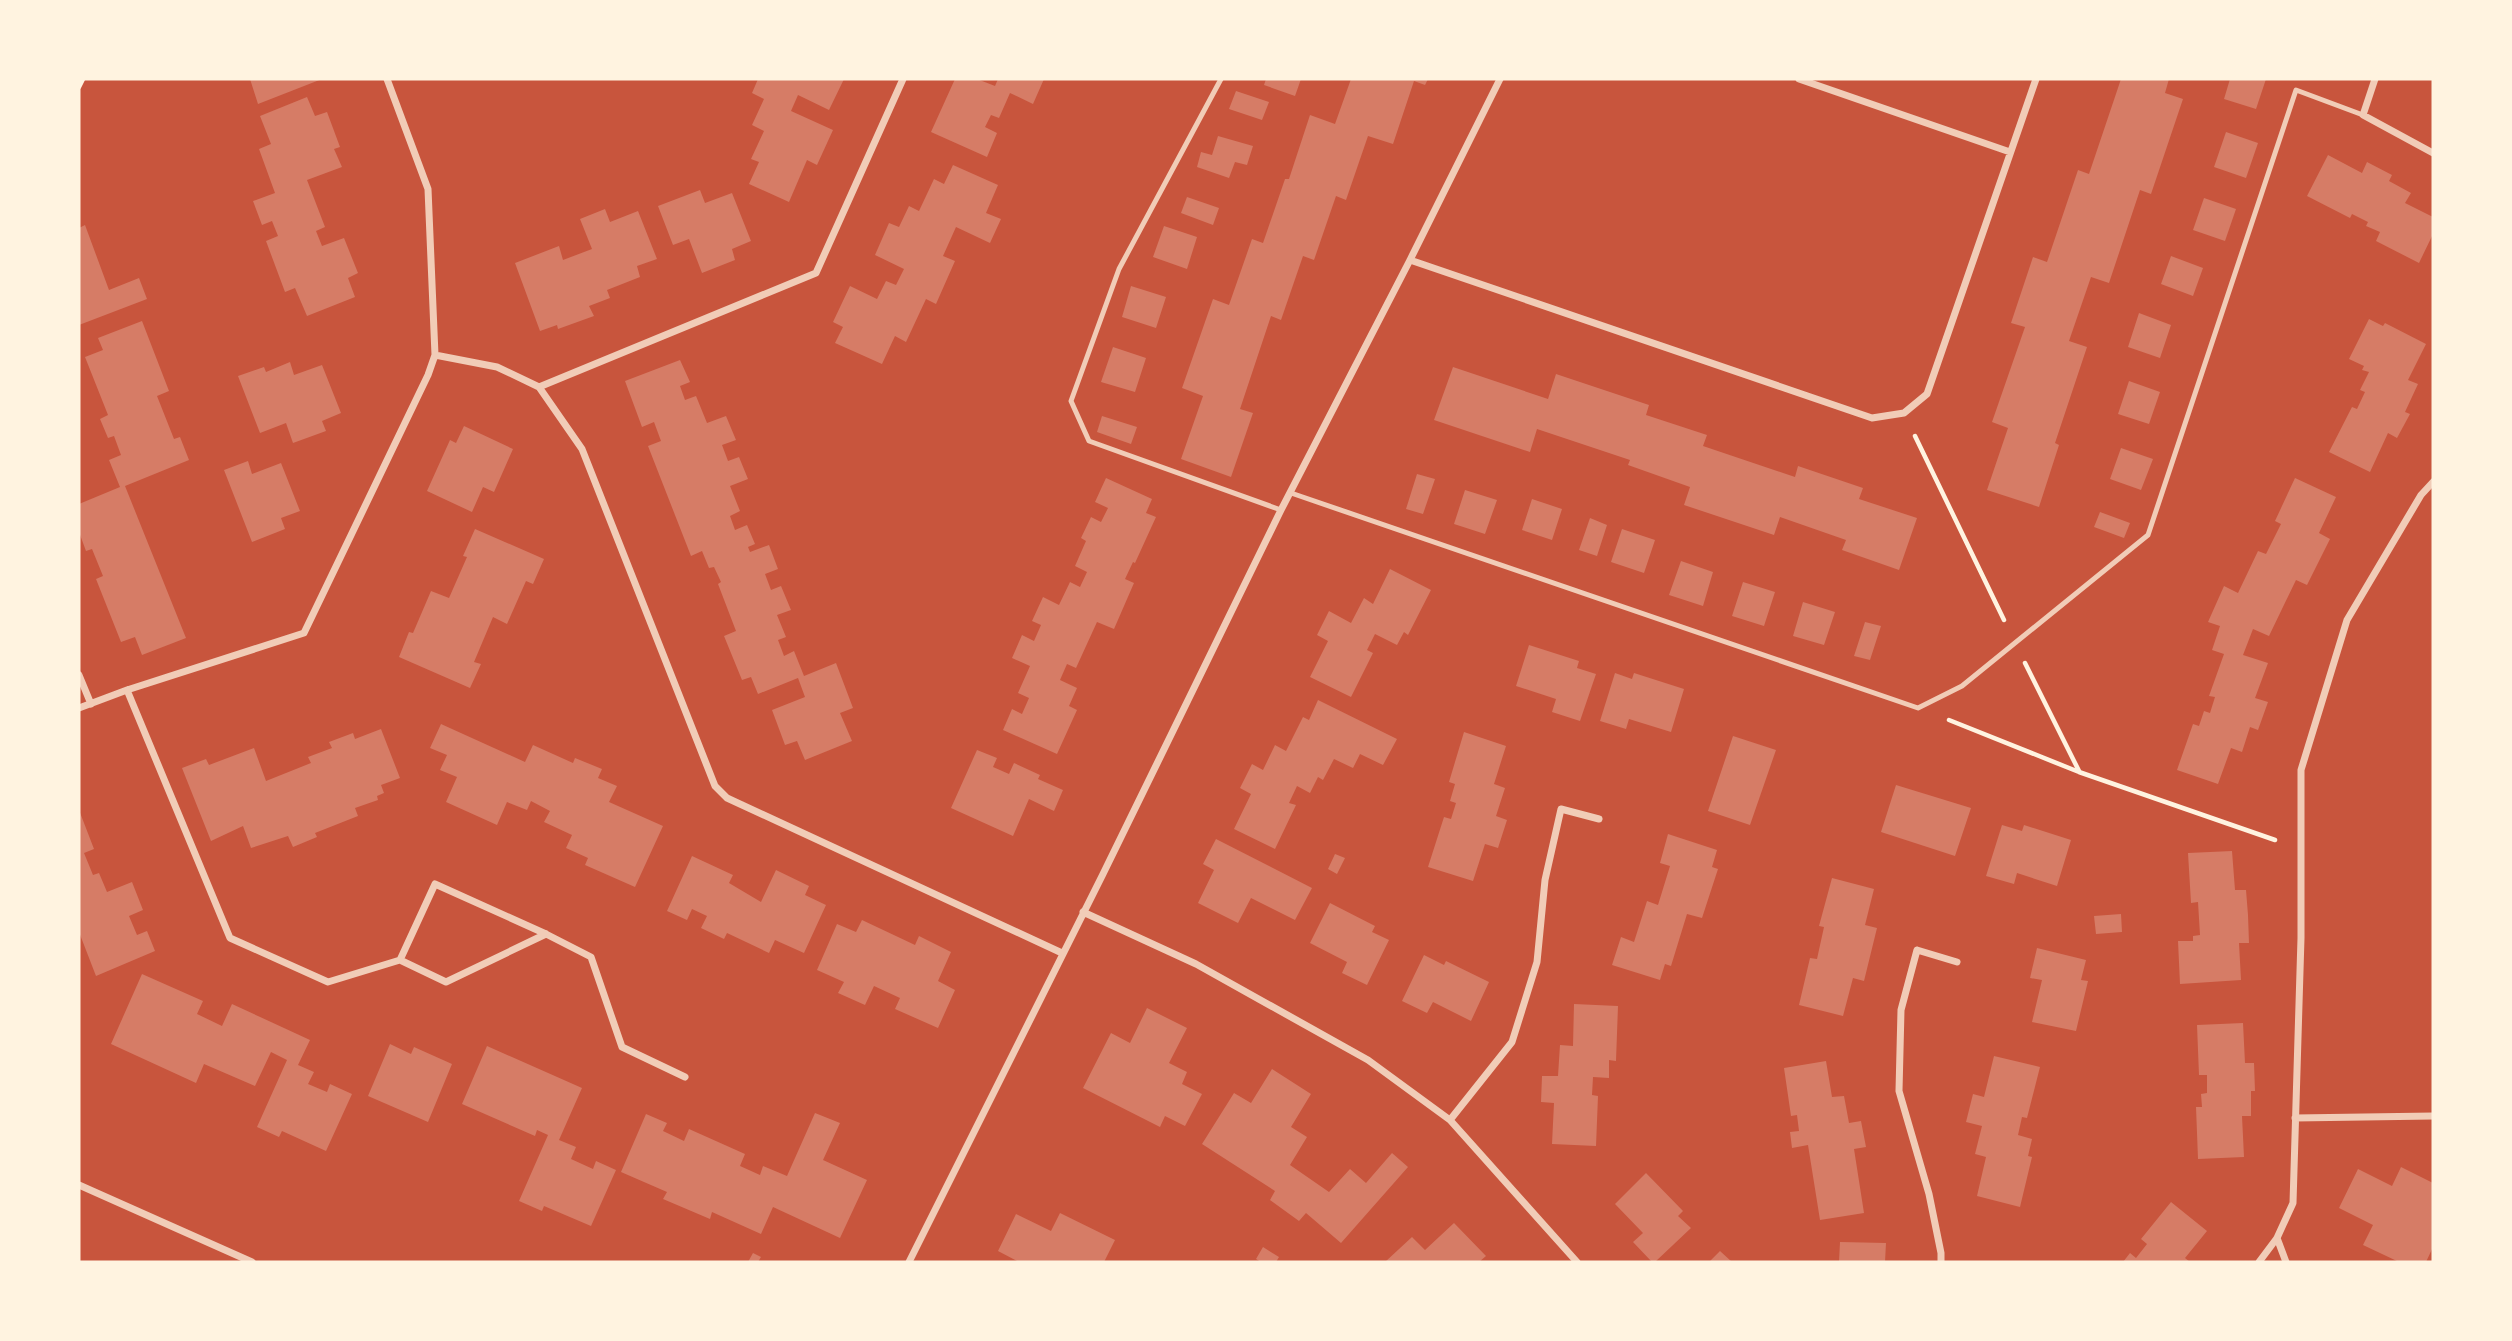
<svg xmlns="http://www.w3.org/2000/svg" width="2512" height="1341" viewBox="0 0 2512 1341" font-family="Arial,sans-serif">
<style>
.building{fill:#d67c66}
.lines{fill:none;stroke-linecap:round;stroke-linejoin:round}
.path{stroke:#fff3e0;stroke-width:4.5}
.service{stroke:#f1ccb7;stroke-width:5}
.minor{stroke:#f1ccb7;stroke-width:7}
</style>
<rect width="100%" height="100%" fill="#c8553d"/>
<!-- building -->
<path class="building" d="M250 79H322L258 104Z
M758 79H844L829 110 798 95 791 111 833 130 817 165 807 160 789 202 749 184 759 162 751 159 764 131 752 125 764 99 752 93Z
M955 79H977L995 86 998 79H1044L1033 104 1010 93 999 118 991 115 985 127 997 133 987 157 931 132Z
M1266 79H1301L1295 96 1264 85Z
M1351 79H1428L1425 85 1414 81 1393 144 1368 136 1346 200 1336 196 1314 260 1303 256 1281 320 1271 316 1240 409 1253 413 1231 477 1181 459 1203 396 1182 388 1213 299 1229 305 1252 239 1263 243 1285 179H1289L1310 115 1335 124Z
M2121 79H2169L2165 93 2183 99 2151 194 2140 190 2109 283 2091 277 2069 341 2087 347 2055 443 2059 445 2039 507 1987 490 2008 428 1992 422 2025 327 2011 323 2033 257 2047 262 2078 170 2089 174Z
M2230 79H2266L2256 109 2224 99Z
M1236 91 1269 102 1262 120 1229 109Z
M307 97 315 116 327 112 340 147 334 149 342 167 307 180 325 227 316 231 322 246 344 238 358 273 348 278 355 297 307 316 295 288 285 292 266 241 278 236 272 221 262 225 253 201 275 193 259 149 271 144 260 116Z
M2226 132 2258 143 2246 178 2214 167Z
M1218 136 1253 146 1247 165 1235 162 1229 178 1197 167 1201 152 1212 155Z
M2328 155 2362 173 2367 162 2392 175 2389 181 2411 193 2405 203 2433 217V234L2419 263 2376 241 2380 232 2366 226 2368 222 2352 214 2350 218 2307 196Z
M953 165 998 185 986 213 1001 219 990 243 956 227 943 256 955 261 936 304 926 299 906 342 895 336 882 364 835 343 843 327 833 322 850 286 877 299 886 281 896 285 904 269 875 255 889 223 899 227 909 206 919 211 934 179 944 184Z
M700 190 705 203 732 193 751 241 732 249 735 260 702 273 689 239 673 245 658 206Z
M1187 197 1219 208 1213 225 1181 213Z
M2204 198 2236 209 2225 241 2193 230Z
M605 209 610 222 638 211 657 259 637 266 640 277 607 290 610 298 589 306 594 316 558 329 557 325 540 331 515 263 559 246 563 260 592 249 580 219Z
M85 225 109 290 139 278 147 299 79 325V228Z
M1164 226 1197 237 1187 269 1153 257Z
M2171 256 2203 268 2193 296 2161 284Z
M1131 286 1166 297 1156 328 1122 317Z
M2139 313 2171 325 2160 358 2128 347Z
M2369 319 2383 326 2385 323 2426 344 2408 380 2418 384 2405 412 2410 414 2397 438 2388 433 2370 472 2329 452 2352 407 2357 409 2365 392 2360 390 2369 372 2362 370 2364 366 2349 359Z
M142 321 169 391 157 396 174 439 180 437 189 460 125 486 186 638 142 655 135 637 121 642 96 579 103 576 92 549 86 551 79 532V504L120 487 109 460 121 455 114 436 108 438 100 419 108 415 85 357 103 350 98 338Z
M1113 347 1146 358 1135 392 1101 382Z
M680 360 690 382 680 386 685 400 696 396 707 423 726 416 736 440 722 445 728 461 739 457 748 479 730 486 740 511 730 516 735 530 747 525 755 544 748 547 750 552 769 545 778 569 765 574 771 590 781 586 791 610 777 615 786 637 778 640 784 656 794 651 804 676 836 663 853 708 840 713 852 741 805 760 797 741 785 745 772 710 805 697 798 678 758 694 751 677 742 680 724 636 736 631 718 584 721 582 714 567 709 568 702 551 691 556 648 446 661 441 654 422 642 427 625 381Z
M290 362 294 375 322 365 341 413 322 421 326 431 293 443 286 423 260 433 238 376 264 367 266 372Z
M1453 367 1548 399 1556 374 1649 405 1646 415 1707 435 1703 446 1795 477 1798 466 1863 488 1859 499 1917 518 1899 570 1842 550 1846 540 1780 517 1774 535 1684 505 1690 487 1628 465 1630 460 1537 429 1530 452 1434 420Z
M2129 381 2160 392 2149 424 2118 414Z
M1102 416 1137 427 1131 444 1097 432Z
M464 426 513 449 494 492 483 487 472 512 427 491 450 440 456 443Z
M2121 448 2153 459 2141 490 2110 479Z
M248 461 252 474 281 463 300 511 281 518 285 529 252 542 224 470Z
M1417 474 1435 479 1423 514 1406 509Z
M1106 478 1152 499 1146 513 1156 517 1135 563 1133 562 1125 579 1134 583 1114 629 1097 622 1076 668 1067 664 1060 680 1077 688 1069 706 1077 710 1057 754 1003 730 1012 709 1022 714 1029 698 1018 693 1030 666 1012 658 1022 635 1034 641 1041 625 1032 621 1043 597 1059 605 1070 582 1080 587 1087 572 1075 566 1086 541 1081 538 1091 517 1101 522 1108 508 1095 502Z
M2295 478 2336 497 2319 533 2330 539 2307 585 2296 580 2269 636 2253 629 2243 655 2268 663 2255 698 2268 702 2258 730 2250 727 2242 752 2231 748 2218 784 2177 770 2193 724 2199 726 2204 711 2210 713 2215 697 2209 696 2224 654 2212 650 2220 626 2208 622 2224 586 2238 593 2258 551 2266 554 2281 524 2275 521Z
M1465 490 1497 500 1485 534 1454 524Z
M1532 499 1562 509 1552 540 1522 530Z
M2100 512 2130 523 2124 538 2094 527Z
M1590 518 1607 525 1597 556 1579 550Z
M475 529 544 559 533 584 526 581 507 624 493 617 474 662 481 664 470 688 399 657 409 632 413 633 431 591 449 598 467 557 463 556Z
M1622 529 1655 540 1644 573 1611 562Z
M1681 561 1713 572 1703 606 1669 595Z
M1390 569 1431 590 1408 635 1404 632 1397 645 1375 634 1367 650 1373 653 1351 697 1310 677 1328 641 1317 635 1329 611 1351 623 1364 598 1373 604Z
M1743 582 1775 592 1764 626 1732 616Z
M1803 602 1835 612 1824 645 1793 636Z
M1865 622 1881 626 1870 660 1854 656Z
M1529 645 1579 661 1577 668 1596 674 1580 721 1552 712 1556 699 1516 686Z
M1615 673 1632 679 1634 673 1684 689 1671 732 1629 719 1626 729 1600 721Z
M1318 700 1397 739 1383 765 1360 754 1353 768 1334 759 1323 780 1318 777 1310 793 1297 786 1289 803 1296 805 1275 849 1234 829 1251 794 1240 788 1252 764 1263 770 1275 745 1286 751 1303 717 1309 720Z
M441 724 525 762 533 745 573 763 575 758 602 769 598 778 617 786 609 802 663 826 635 887 585 865 588 858 566 848 572 835 544 822 550 811 531 801 527 810 507 802 497 825 446 802 457 777 440 770 447 755 430 748Z
M381 729 400 778 381 785 384 793 377 796 378 800 355 808 358 816 315 833 317 837 293 847 288 836 251 848 243 826 211 841 182 768 206 759 209 765 254 748 266 781 311 763 308 757 332 748 329 742 353 733 355 739Z
M1464 732 1506 746 1494 784 1505 788 1496 816 1507 820 1498 848 1485 844 1473 881 1428 867 1444 817 1451 819 1456 803 1450 801 1455 784 1449 782Z
M1733 736 1776 750 1750 825 1708 811Z
M977 750 997 758 993 767 1009 774 1014 763 1040 775 1038 779 1063 790 1054 811 1029 799 1013 836 951 808Z
M1896 785 1971 808 1955 856 1881 832Z
M79 810 94 849 84 853 93 875 99 873 107 892 132 882 143 910 129 916 137 935 147 931 155 951 96 976 79 932Z
M2002 825 2022 831 2024 825 2071 840 2057 886 2017 873 2014 884 1986 876Z
M1668 834 1717 850 1712 867 1718 869 1702 918 1687 914 1671 966 1665 964 1660 980 1612 965 1621 937 1634 942 1647 901 1658 905 1670 866 1660 863Z
M1216 839 1312 888 1295 920 1251 898 1238 923 1198 903 1214 870 1203 864Z
M2232 851 2235 890H2246L2248 915 2249 943H2239L2241 980 2180 984 2178 941H2193V936L2200 935 2198 902 2191 903 2188 853Z
M1335 854 1345 858 1337 874 1328 869Z
M692 856 733 875 729 883 761 902 776 870 809 886 805 895 826 905 804 953 775 940 769 953 727 933 724 939 701 928 707 916 692 909 687 920 667 911Z
M1832 878 1874 889 1865 925 1877 928 1864 981 1853 978 1843 1016 1799 1005 1810 958 1817 959 1824 927 1819 926Z
M1330 903 1375 926 1372 932 1389 940 1367 985 1342 973 1347 962 1310 943Z
M2121 914 2122 932 2096 934 2094 916Z
M862 920 915 945 919 936 951 952 938 981 955 990 938 1028 895 1009 900 998 874 986 865 1005 838 993 844 982 817 970 837 924 856 932Z
M2037 948 2086 960 2081 980 2088 981 2076 1031 2032 1022 2042 980 2030 978Z
M1424 955 1444 965 1446 961 1489 982 1471 1021 1433 1002 1427 1013 1402 1001Z
M142 974 203 1001 197 1014 222 1026 232 1004 310 1040 298 1065 314 1072 308 1084 327 1092 330 1084 352 1094 326 1151 282 1131 279 1137 257 1127 287 1060 271 1052 255 1086 204 1064 196 1083 111 1044Z
M1574 1004 1618 1006 1616 1061 1609 1060V1078L1593 1077 1592 1095 1598 1096 1596 1146 1552 1144 1554 1103 1541 1102 1542 1076H1558L1560 1045 1573 1046Z
M1147 1008 1187 1028 1169 1063 1187 1072 1182 1084 1202 1094 1185 1126 1165 1116 1160 1127 1083 1088 1111 1033 1130 1043Z
M2243 1023 2245 1063H2254L2255 1091H2251V1116H2242L2244 1157 2198 1159 2196 1107H2202L2201 1094 2207 1093V1075H2199L2197 1025Z
M390 1044 411 1054 414 1047 452 1064 428 1122 368 1096Z
M487 1046 582 1088 559 1140 576 1147 571 1159 593 1169 596 1161 616 1170 591 1226 544 1206 542 1211 519 1201 548 1135 537 1130 535 1136 462 1104Z
M1994 1056 2040 1067 2027 1118 2022 1117 2018 1135 2032 1139 2028 1156 2032 1157 2020 1207 1977 1196 1986 1157 1975 1154 1982 1126 1966 1122 1973 1094 1984 1097Z
M1826 1061 1832 1097 1844 1096 1849 1123 1861 1121 1866 1147 1854 1149 1864 1213 1820 1220 1808 1145 1792 1148 1790 1132 1799 1131 1797 1115 1791 1116 1784 1068Z
M1272 1069 1311 1094 1291 1127 1307 1137 1290 1165 1329 1192 1350 1169 1366 1183 1392 1153 1408 1167 1341 1243 1306 1213 1299 1221 1270 1200 1275 1191 1202 1144 1234 1093 1251 1103Z
M815 1113 840 1123 823 1160 867 1180 840 1238 773 1207 761 1234 712 1212 710 1219 663 1199 667 1192 621 1172 646 1114 667 1123 663 1131 684 1141 689 1129 745 1154 740 1166 760 1175 763 1166 787 1176Z
M2401 1167 2433 1183V1247L2426 1262H2399L2363 1245 2373 1225 2339 1208 2358 1169 2392 1186Z
M1646 1173 1683 1211 1678 1216 1691 1228 1655 1262H1652L1633 1242 1643 1233 1615 1204Z
M2171 1202 2207 1231 2185 1258 2190 1262H2123L2130 1253 2136 1258 2147 1244 2141 1239Z
M1060 1213 1115 1240 1104 1262H1019L998 1251 1016 1214 1051 1231Z
M1454 1223 1486 1256 1479 1262H1385L1412 1237 1425 1250Z
M1840 1242 1886 1243 1885 1262H1839Z
M1263 1247 1279 1257 1276 1262H1261L1256 1259Z
M1720 1251 1732 1262H1709Z
M753 1253 761 1257 758 1262H748Z"/>
<g class="lines">
<!-- path -->
<path class="path" d="M79 87 83 79
M1915 436 2004 620
M2025 663 2079 771
M1949 720 2079 772 2275 840"/>
<!-- service -->
<path class="service" d="M1221 79 1119 269 1071 401 1089 441 1281 510
M1291 493 1918 708 1962 686 2148 535 2296 90 2363 115"/>
<!-- minor -->
<path class="minor" d="M387 79 428 189 435 355
M1799 79 2010 152
M2375 79 2363 115 2433 153
M1410 260 1872 418 1904 413 1927 394 2036 79
M539 387 816 273 903 79
M79 675 91 704
M127 690 230 938 328 982 400 960 435 884 546 934 591 957 622 1047 685 1077
M79 708 127 690 304 633 428 375 435 355 497 367 539 387 582 449 715 786 727 798 1062 953
M1083 912 1196 964 1368 1060 1450 1120 1577 1262
M400 960 446 982 546 934
M2295 1118 2433 1116
M1450 1120 1512 1042 1537 962 1545 880 1561 809 1599 819
M79 1185 252 1262
M2277 1238 2286 1262
M909 1262 1103 874 1281 510 1410 260 1500 79
M1941 1262V1253L1929 1194 1899 1091 1901 1010 1917 950 1957 962
M2259 1262 2277 1238 2293 1203 2301 938V770L2347 620 2421 495 2433 482"/>
</g>
<!-- border -->
<rect width="2512" height="1341" fill="none" stroke="#fff3e0" stroke-width="161"/>
</svg>
